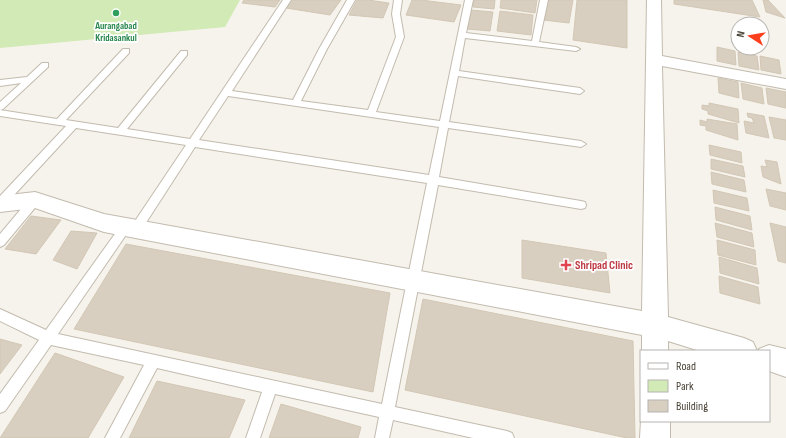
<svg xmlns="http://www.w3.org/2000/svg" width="786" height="438" font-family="'Sofia Sans Condensed',sans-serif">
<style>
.green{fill:#d2eab5}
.building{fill:#d8cfc1;stroke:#d3c7b4}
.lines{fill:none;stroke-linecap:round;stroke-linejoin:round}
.service-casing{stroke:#c2bbae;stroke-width:2}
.minor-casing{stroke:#c2bbae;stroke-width:2}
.service{fill:#fff;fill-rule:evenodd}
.minor{fill:#fff;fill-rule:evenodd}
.leisure-dot{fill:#2e9e5b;stroke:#fff;stroke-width:1.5}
.health-dot{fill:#e0444e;stroke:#fff;stroke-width:1.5}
.labels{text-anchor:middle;stroke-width:3.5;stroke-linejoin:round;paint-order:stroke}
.far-leisure-label{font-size:10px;font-weight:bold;fill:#27864d;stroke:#fff}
.health-label{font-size:12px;font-weight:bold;fill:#be3a42;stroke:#fff;text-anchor:start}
</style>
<rect width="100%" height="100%" fill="#f6f3ec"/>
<path class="green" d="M0 0H240L225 27 0 48Z"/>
<path class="building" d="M244 0H280L275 7 242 3Z
M291 0H341L330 15 286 8Z
M357 0H368L389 3 383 18 349 15Z
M412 0H421L461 5 454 22 406 15Z
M474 0H495L494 9 473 7Z
M501 0H537L535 13 500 8Z
M548 0H573L569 23 543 20Z
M577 0H627V48L573 40Z
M674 0H752L760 17 674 4Z
M763 0H768L785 18 766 12Z
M471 10 493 12 490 31 467 29Z
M500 11 533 15 531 35 497 31Z
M717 47 735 51 736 65 717 61Z
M738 52 757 56 759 70 739 66Z
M760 56 779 60 781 74 761 70Z
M718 78 738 82 739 98 719 93Z
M741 83 762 88 764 104 743 99Z
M766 88 786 92V108L768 104Z
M709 103 738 109 739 123 708 114V111L702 109V105L709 106Z
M747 113 764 116 769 138 746 133 744 121 754 123 752 118 748 117Z
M769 117 786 120V140L774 138Z
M707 119 737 124 738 140 706 130V126L700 125V120L707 122Z
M709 145 741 152 742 163 710 155Z
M711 159 743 166 745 177 711 169Z
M765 160 777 162 781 184 763 177 761 166 767 167Z
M711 172 744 180 746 192 712 184Z
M766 189 786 193V210L770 206Z
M713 190 747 198 749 211 714 203Z
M715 207 750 216 752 230 716 220Z
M31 216 61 220 36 254 5 249Z
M715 223 752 233 754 247 717 237Z
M770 223 786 227V263L778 261Z
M71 231 97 233 77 269 53 260Z
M522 240 606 253 610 293 522 278Z
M717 240 755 250 756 265 718 255Z
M126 244 390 293 373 392 74 329Z
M719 257 757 268 759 284 720 273Z
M719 276 758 287 760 304 720 293Z
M423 299 633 341 635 438H627L405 390Z
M0 339 22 345 0 374Z
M55 353 124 377 88 438H0Z
M157 381 245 400 229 438H129Z
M281 404 361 427 358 438H269Z"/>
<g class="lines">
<g class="service-casing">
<path id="service" d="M283 0H291L232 91 293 100 319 49 347 0H355L327 49 301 101 368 110 396 37 392 14 394 0H402L400 14 404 37 376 112 440 121 465 0H473L466 33 532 41 540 0H548L539 42 576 47 580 49 576 51 465 38 459 71 580 88 584 91 580 94 458 76 449 122 581 141 586 144 581 147 448 128 439 177 581 201 585 202 586 205 585 208 581 209 438 185 395 407 507 431 512 433 514 438H473L393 420 389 438H375L379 417 275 394 260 438H246L262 392 157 368 120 438H105L144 365 51 345 5 411 0 413V394L39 340 0 321V309L46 330 122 224H130L131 227 186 145 76 128 4 206 0 207V196L66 126 0 116V102L21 83 0 86V80L27 77 42 63H48V67L3 109 0 110 57 119 123 49H129V53L66 120 118 128 181 51H187V55L127 129 190 139ZM228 96 439 127 429 175 199 140ZM195 147 427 183 382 404 58 334 130 229 132 232H140Z
M35 196 39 197 40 200 39 203 4 245 0 247V234L31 197Z"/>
</g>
<g class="minor-casing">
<path id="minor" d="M647 0H661L662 56 786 79V89L662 66 668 317 744 338 753 342 757 351H700L668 341V351H642V335L104 232 35 208 0 212V196L35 192 104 214 642 311Z
M769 345 786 349V377L769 371V351H758L759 349Z
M641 420V421H670V438H640Z"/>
</g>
<use href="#service" class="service"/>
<use href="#minor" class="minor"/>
</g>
<circle class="leisure-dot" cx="116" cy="13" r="4"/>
<path class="health-dot" d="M564 259h4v4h4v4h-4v4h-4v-4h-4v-4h4z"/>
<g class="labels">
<g class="far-leisure-label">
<text x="116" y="29">Aurangabad<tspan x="116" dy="12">Kridasankul</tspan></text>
</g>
<g class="health-label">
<text x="575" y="269">Shripad Clinic</text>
</g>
</g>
<rect x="640" y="350" width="130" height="72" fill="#ffffff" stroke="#b7b4b0"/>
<rect x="648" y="363" width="20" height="6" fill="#ffffff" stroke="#b7b4b0"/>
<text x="676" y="370" font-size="12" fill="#4b4439">Road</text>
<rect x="648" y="380" width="20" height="12" fill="#d2eab5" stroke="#b7b4b0"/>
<text x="676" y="390" font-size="12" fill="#4b4439">Park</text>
<rect x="648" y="400" width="20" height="12" fill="#d8cfc1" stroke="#b7b4b0"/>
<text x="676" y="410" font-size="12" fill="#4b4439">Building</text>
<g transform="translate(750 36) rotate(282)"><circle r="19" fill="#ffffff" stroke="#b7b4b0"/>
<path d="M0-3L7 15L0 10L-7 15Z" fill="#fc3f1d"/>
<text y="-6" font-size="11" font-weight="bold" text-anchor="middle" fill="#4b4439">N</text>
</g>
</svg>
